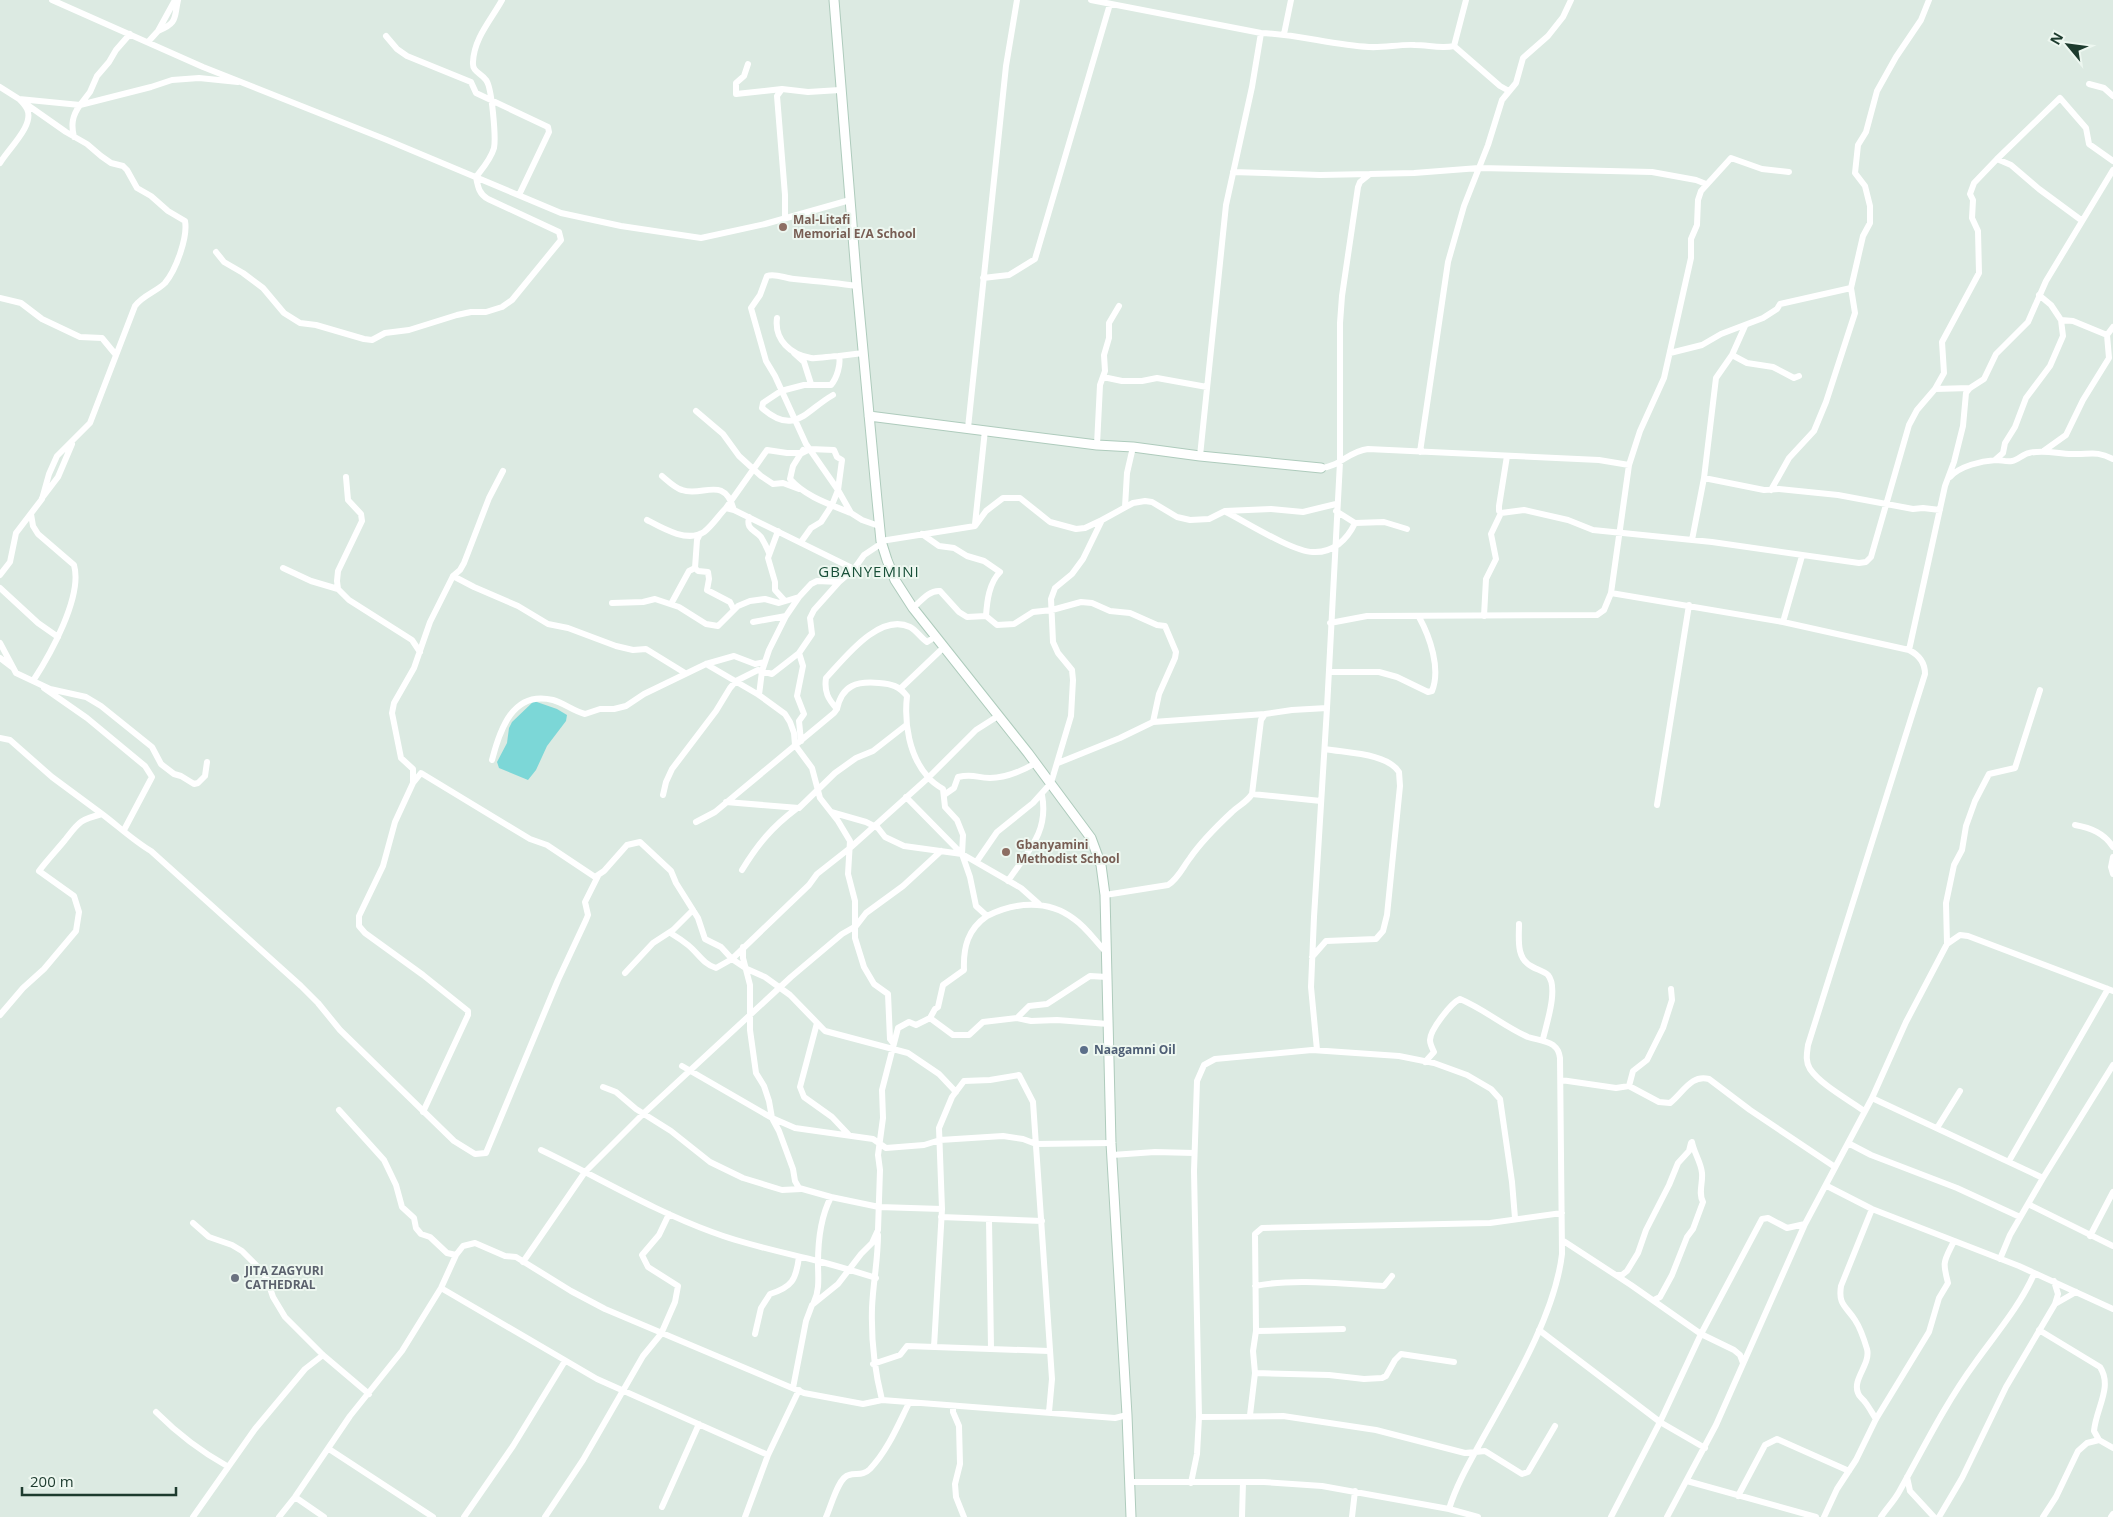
<svg xmlns="http://www.w3.org/2000/svg" width="2113" height="1517" font-family="'Open Sans',sans-serif">
<style>
.water{fill:#7cd7d7}
.lines{fill:none;stroke-linecap:round;stroke-linejoin:round}
.secondary-casing{stroke:#aecbbc;stroke-width:11}
.street{stroke:#fff;stroke-width:6}
.secondary{stroke:#fff;stroke-width:9}
.education-dot{fill:#8d6e63;stroke:#edf7f0;stroke-width:2}
.service-dot{fill:#5c6f8a;stroke:#edf7f0;stroke-width:2}
.worship-dot{fill:#6b7280;stroke:#edf7f0;stroke-width:2}
.labels{text-anchor:middle;stroke-width:4;stroke-linejoin:round;paint-order:stroke}
.education-label{font-size:12px;font-weight:bold;fill:#785e54;stroke:#edf7f0;text-anchor:start}
.service-label{font-size:12px;font-weight:bold;fill:#4e5e75;stroke:#edf7f0;text-anchor:start}
.worship-label{font-size:12px;font-weight:bold;fill:#5b616d;stroke:#edf7f0;text-anchor:start}
.quarter-label{font-size:15px;letter-spacing:1px;fill:#174f38;stroke:#edf7f0}
</style>
<rect width="100%" height="100%" fill="#dceae2"/>
<path class="water" d="M534 701 557 709 567 715 566 721 547 746 536 770 528 780 499 768 497 762 507 743 509 728 512 722Z"/>
<g class="lines">
<g class="secondary-casing">
<path id="secondary" d="M834 0 857 286 877 500 881 541 887 560 895 580 913 608 1028 753 1091 838 1101 865 1105 895 1111 1143 1127 1415 1131 1517
M869 416 1097 445 1133 447 1200 456 1321 468"/>
</g>
<path class="street" d="M52 0 203 67 387 140 561 213 621 226 701 238 765 224 850 200
M1091 0 1261 33C1297 34 1332 45 1369 47 1384 48 1400 44 1415 45 1428 45 1441 49 1454 46L1466 0
M158 31C178 23 174 18 178 0
M1284 34 1291 0
M386 36 397 49 407 56 471 82 476 93 548 127 549 132 519 195
M148 42 158 31 175 0
M1454 46 1500 86 1509 91
M748 64 744 76 736 83V94L782 89
M2089 84 2104 88 2113 96
M0 87 19 99 80 105 90 92 97 76 109 62 116 50 130 34
M74 137C71 125 72 116 80 105L151 87 172 80 199 78 238 82
M1997 159 2060 98 2086 128 2089 144 2113 161
M0 163C8 149 35 125 27 109 25 105 22 102 19 99L66 132 87 144 101 156 111 163 123 166 127 170 137 188 151 196 168 211 185 221C188 237 176 270 165 283 156 292 143 295 135 306L90 423 57 456 49 474 42 499 16 533 10 562 0 575
M1233 172 1320 175 1370 174
M785 218V195L777 96 782 89 808 92 840 90
M216 252 224 262 243 273 263 288 284 313 300 323 316 325 364 339 372 340 385 333 409 330 457 315 471 312H486L502 307 512 300 561 240 559 232 488 199C479 194 478 187 476 177 483 168 491 159 494 148 496 138 492 87 486 80 481 73 472 72 473 62 474 38 491 20 502 0
M983 278 1009 275 1035 259 1110 4
M857 286C836 283 815 281 794 279 784 278 775 273 767 276L760 295 751 308 766 361 775 376 806 444 838 490 851 513 862 520 879 526
M0 298 21 303 42 319 80 337 102 338 116 355
M777 318C774 340 791 355 811 358 817 359 831 356 839 356
M2061 320 2073 321 2107 335
M794 353 804 362 811 384
M1670 353 1702 345 1721 334 1763 318 1777 309 1780 304 1851 288
M1732 355 1747 363 1773 367 1794 378 1799 376
M1103 377 1122 381H1142L1157 378 1207 387
M1935 389 1944 373 1942 342 1979 273 1978 231 1972 218 1973 200 1970 194 1974 183 1997 159 2011 165 2039 189 2081 220
M833 395C806 410 795 437 762 408L763 403 781 391 804 385H831C837 378 841 364 839 356L863 353
M696 411 723 434 739 456 761 476 773 484 783 483 799 489
M968 428 1006 66 1017 0
M1097 445 1100 385 1105 371 1104 355 1109 338V323L1119 306
M803 450 793 466 790 479C806 497 829 504 851 513
M2045 450 2066 435 2083 400 2109 358 2107 335 2113 327
M1420 452 1448 262 1464 206 1488 145 1502 100 1516 83 1523 58 1548 36 1563 17 1571 0
M1200 456 1226 205 1252 87 1261 33
M1507 456 1499 506V511L1501 513 1524 510 1568 520 1593 530 1712 542 1859 563 1866 562 1871 557 1909 425 1917 410 1935 389 1970 388
M1995 460 2003 453 2005 443 2015 427 2026 398 2050 366 2063 336 2061 320 2051 305 2039 295
M1321 468C1339 467 1349 451 1368 449L1599 460 1629 465
M503 471 489 498 464 563 460 570 453 576 474 587 518 606 548 624 568 628 616 646 633 650 646 649 685 673
M662 476C668 481 675 488 682 490 702 498 724 474 734 510
M346 477 348 500 361 514 362 521 338 571 337 581 338 589 349 600 412 640 420 652
M1950 477C1960 466 1981 461 1996 460 2001 460 2007 462 2012 461 2018 460 2023 454 2029 453 2045 449 2057 454 2072 454 2089 455 2096 450 2113 459
M1704 478 1764 490 1779 489 1838 495 1913 509 1923 508 1940 510
M1771 490 1789 458 1814 431 1826 402 1855 313 1851 288 1863 236 1870 223V206L1865 186 1855 173 1858 145 1866 132 1877 91 1896 57 1921 20 1929 0
M42 498 58 477 72 444
M1125 507 1127 473 1133 447
M726 508 767 450 787 453H802L810 449 834 450 837 457 842 460 838 490 832 505 821 522 811 528 801 542
M1336 511 1355 523
M1226 512C1246 522 1293 552 1313 552 1333 553 1347 540 1355 523L1384 522 1407 529
M31 514 33 526 38 534 74 565C83 596 50 655 33 681
M749 517C746 530 754 529 761 537 764 542 767 548 769 553
M647 520C662 528 687 543 704 532 712 526 719 515 726 508L734 510 854 569
M975 524 985 430
M778 531 768 558 775 582V590L785 601
M700 534 697 540 695 568 698 571 708 572 709 579 707 590 730 602 734 610
M922 534 939 546 954 548 967 556 984 561 1000 572C989 583 987 601 986 616
M1692 540 1704 478 1716 378 1732 355 1745 326
M881 541 975 526 986 511 1003 498H1020L1050 522 1076 529 1085 528 1102 520
M283 568 311 581 338 589
M0 588 38 623 58 637
M1611 593 1783 622 1909 650
M612 603 643 602 655 599 679 607 706 624 718 626 738 606 750 601 765 599 779 603 799 597
M671 604 689 571 695 568
M913 608C921 601 929 590 940 591L959 612 967 617 986 616 997 625 1014 624 1033 612 1052 610 1081 602 1092 603 1110 611 1130 613 1157 625 1165 626 1176 652 1175 658 1159 694 1153 722
M1484 616 1486 579 1496 559 1491 534 1501 513
M753 622 786 616
M1783 622 1802 556
M1330 623 1367 616 1597 615 1604 610 1611 593 1629 465 1640 431 1664 378 1691 258V239L1697 225 1698 200 1701 191 1731 158 1762 169 1789 172
M0 643 16 673 50 689 86 697 101 706 152 747 161 764 174 774 181 776 194 784 198 783 205 776 207 762
M0 658 12 667
M706 664 759 695 785 714 790 722 794 733 795 745 812 768 820 798 838 821 850 841 848 874 855 901V938L864 967 874 984 888 994 890 1039 893 1043
M1329 672H1379L1397 677 1428 692 1432 691C1441 669 1430 637 1419 617
M44 688 87 718 145 766 152 777 124 830
M901 688 943 648
M759 695 762 671 769 650 786 616 799 597 811 584 817 581 839 582 854 569 864 555 882 543
M837 709C842 685 857 681 879 683 892 684 899 686 907 696 904 723 909 756 928 777 932 782 938 786 943 789L945 807 957 820 963 835 962 854 970 877 976 906 987 916C1015 902 1048 899 1074 919 1087 928 1095 941 1106 952
M0 738 10 740 52 777 102 814
M801 741 799 721 804 714 797 696 803 666 799 653 812 634 810 618 814 610 839 582
M492 760C500 729 513 690 553 700 564 703 573 711 585 714L600 709H614L626 706 644 694 706 664 734 656 755 664 765 662
M1058 763 1120 738 1153 722 1265 714
M413 783 421 773 530 839 547 845 595 877 604 871 627 845 640 842 671 871 676 883 698 918 705 939 721 947 732 959 747 969 765 977 790 995 825 1031 908 1053 939 1074 956 1092
M1252 794 1321 801
M663 795 666 782 672 769 716 711 730 688 736 681 758 670 772 674 799 653
M944 795 954 788 958 777C974 773 976 778 990 778 1006 778 1022 771 1036 763
M906 797 962 854
M726 802 799 808 835 773 856 758 873 751 905 726
M1657 805 1689 605
M831 812 866 822 878 828 885 837 904 846 962 854 1021 888 1039 904
M696 822 715 812 834 713 837 709C828 699 824 692 826 678 844 659 879 612 910 627 916 630 921 638 927 642L935 637
M2075 825C2091 828 2104 833 2113 847
M2113 857 2111 867 2113 874
M977 861 997 832 1033 803 1051 783 1071 716 1073 680 1072 670 1058 653 1053 642 1051 599 1055 588 1072 574 1083 559 1102 520 1133 503 1145 501 1152 502 1177 517 1190 520 1209 519 1225 511 1271 509 1303 512 1336 504
M742 870C758 844 772 827 796 809
M1008 881C1028 851 1049 832 1042 795
M1105 895 1168 885C1178 879 1183 867 1190 858 1201 842 1217 826 1232 812 1239 805 1246 803 1252 794L1261 720 1265 714 1292 710 1327 708 1340 462V323L1342 296 1358 187 1360 182 1370 174 1414 173 1479 168 1652 172 1696 180 1706 184
M1519 924C1519 939 1516 958 1531 966 1535 969 1544 971 1548 975 1559 988 1546 1025 1543 1039
M672 934C677 937 683 941 688 945 698 953 703 964 716 968L732 959 809 885 817 874 850 848 928 778 976 730 998 716
M1947 944 1946 903 1954 865 1962 850 1966 826 1975 801 1989 774 2015 768 2040 690
M743 947V958L750 985V1030L756 1073 764 1086 769 1101 772 1118 779 1131 793 1169 795 1181 799 1188 831 1197C821 1216 818 1241 818 1263 818 1277 820 1289 814 1302
M1312 957 1326 941 1376 939 1383 931 1387 915 1400 786 1399 772C1387 753 1346 753 1325 749
M625 973 653 943 673 930 693 910
M0 1015 23 988 44 969 76 931 79 912 74 896 39 871C47 860 56 851 65 840 79 822 79 820 102 814 118 826 134 841 151 851L301 986 318 1003 340 1030 454 1141 475 1154 486 1153 558 980 586 920 588 915 585 902 598 876
M930 1018 953 1035H969L983 1022 1017 1018 1031 1021 1057 1020 1108 1024
M1017 1018 1029 1006 1047 1004 1090 976 1107 977
M817 1023 800 1087 804 1097 832 1117 849 1135
M1317 1050 1311 987 1314 917 1327 708
M682 1066 772 1118 795 1128 873 1139 886 1148 924 1145 940 1140 1003 1136 1023 1139 1036 1144 1111 1143
M1561 1080 1616 1088 1629 1086 1659 1102 1670 1103C1683 1093 1691 1074 1709 1079L1750 1110 1835 1167
M1629 1086 1633 1071 1647 1060 1663 1028 1672 1000 1671 989
M603 1087 616 1092 636 1109 671 1131 710 1162 743 1178 782 1190 801 1189
M1872 1098 2043 1178
M339 1110 384 1160 396 1185 402 1207 414 1218 416 1228 421 1234 430 1237 447 1253 456 1255
M1864 1111C1849 1100 1821 1085 1810 1069 1805 1061 1807 1053 1808 1045L1925 674C1925 662 1919 655 1909 650L1945 486 1954 462 1963 426 1966 393 1970 388 1984 379 1996 354 2028 322 2046 281 2113 170
M423 1112 468 1015V1011L423 975 365 933 359 926V916L383 866 395 822 413 783V769L401 758 392 713 394 703 414 668 430 622 453 576
M1937 1128 1960 1091
M1848 1143 1871 1155 1957 1188 2020 1217
M541 1150C598 1177 652 1210 712 1232 746 1245 782 1252 818 1261 837 1266 857 1272 876 1278
M1112 1155 1155 1152 1194 1153
M2009 1161 2108 989
M1827 1186 1872 1209 2019 1266 2113 1309
M831 1197 879 1207 942 1209
M2028 1204 2113 1246
M1872 1209 1841 1286C1838 1305 1846 1306 1855 1320 1861 1329 1864 1339 1867 1349 1871 1364 1852 1379 1858 1393 1859 1397 1863 1399 1865 1402 1869 1407 1872 1413 1876 1419
M941 1217 1042 1221
M989 1220 991 1348
M193 1223 209 1237 232 1245 242 1251 257 1266 267 1279 273 1297 285 1317 323 1355 369 1394
M878 1235C878 1260 873 1283 872 1308 871 1341 874 1368 882 1400
M2090 1236 2113 1192
M1562 1240 1631 1285 1701 1334 1734 1350 1740 1355 1743 1363
M2000 1259 2010 1235 2043 1178 2113 1065
M523 1262 585 1172 643 1114 791 977 842 934 856 926 866 913 903 886 941 851
M1616 1275H1622L1627 1271 1638 1253 1646 1230 1669 1185 1678 1163 1689 1151 1691 1143
M1255 1286C1293 1278 1344 1284 1384 1286L1392 1276
M441 1288 597 1379 768 1455
M1654 1300 1660 1297 1672 1275 1687 1237 1693 1229 1703 1202C1698 1193 1703 1183 1702 1173 1701 1162 1694 1153 1692 1142
M2055 1304 2076 1292
M1539 1330 1660 1422 1705 1448
M2039 1330 2100 1367C2113 1387 2096 1408 2094 1431L2099 1440 2113 1448
M1256 1331 1343 1329
M755 1334 761 1308 770 1294C792 1287 796 1280 799 1257
M934 1347 942 1209 939 1128 952 1097 964 1081 990 1080 1019 1075 1033 1102 1052 1379 1049 1412
M873 1364 900 1355 907 1346 1049 1351
M1255 1373 1329 1375 1364 1379 1382 1378 1386 1376 1395 1360 1401 1354 1454 1362
M793 1388 806 1321 812 1305 838 1284 861 1254 872 1243 878 1230 880 1170 878 1155 883 1118 882 1090 898 1028 909 1022 916 1025 930 1018 935 1009 938 1007 943 985 964 970C963 947 968 929 987 916
M953 1406V1412L959 1426 960 1464 955 1484 956 1497 964 1517
M156 1412C178 1434 200 1451 227 1466
M1250 1415 1255 1373 1253 1351 1256 1331 1255 1234 1262 1228 1490 1223 1562 1213
M1199 1417 1283 1416 1376 1430 1465 1453 1485 1451 1522 1474 1528 1472 1555 1426
M329 1449 433 1517
M1907 1477 1910 1491 1934 1517
M1687 1481 1816 1517
M1129 1482H1264L1322 1486 1449 1509C1457 1483 1471 1460 1484 1436 1513 1384 1555 1314 1562 1254L1560 1058C1559 1052 1558 1049 1553 1045 1545 1040 1537 1040 1528 1037 1505 1027 1484 1009 1460 999 1451 1003 1430 1030 1430 1040 1430 1044 1432 1048 1434 1052L1425 1062
M1191 1483 1197 1454 1199 1417 1194 1171 1197 1081 1204 1065 1215 1059 1312 1050 1399 1056 1434 1063 1467 1075 1491 1089 1500 1099 1512 1182 1515 1218
M1738 1496 1765 1445 1777 1439 1849 1471
M295 1497 324 1517
M662 1507 699 1424
M1449 1509 1478 1517
M193 1517 255 1429 305 1369 323 1355
M279 1517 295 1497 350 1416 402 1351 441 1288 456 1255 463 1246 475 1243 505 1256 516 1257 571 1291 605 1309 804 1393 863 1404 882 1400 1115 1418 1127 1415
M464 1517 513 1446 565 1361
M545 1517 583 1460 643 1356 661 1334 675 1302 678 1286 648 1267 642 1255 659 1235 669 1214
M745 1517 768 1455 799 1390
M826 1517C831 1507 838 1477 849 1475 857 1473 863 1476 870 1469 888 1450 898 1425 909 1403
M1242 1517 1243 1482
M1352 1517 1355 1491
M1611 1517 1660 1422 1701 1334 1762 1219 1768 1218 1787 1228 1805 1224
M1667 1517 1716 1425 1805 1224 1872 1098 1906 1022 1947 944 1960 935 1968 936 2113 991
M1824 1517 1837 1489 1856 1460 1876 1419 1929 1332 1939 1298 1948 1283C1942 1260 1944 1262 1954 1241
M1881 1517C1887 1508 1894 1501 1899 1492 1923 1449 1945 1404 1975 1363 1995 1335 2020 1306 2034 1274
M1939 1517 1962 1478 2006 1387 2055 1304 2058 1294 2054 1281
M2043 1517 2056 1497 2078 1451 2087 1443 2099 1440
M2111 1517 2113 1514"/>
<use href="#secondary" class="secondary"/>
</g>
<g class="education-dot">
<circle cx="783" cy="227" r="5"/>
<circle cx="1006" cy="852" r="5"/>
</g>
<circle class="service-dot" cx="1084" cy="1050" r="5"/>
<circle class="worship-dot" cx="235" cy="1278" r="5"/>
<g class="labels">
<g class="education-label">
<text x="793" y="224">Mal-Litafi<tspan x="793" dy="14">Memorial E/A School</tspan></text>
<text x="1016" y="849">Gbanyamini<tspan x="1016" dy="14">Methodist School</tspan></text>
</g>
<g class="service-label">
<text x="1094" y="1054">Naagamni Oil</text>
</g>
<g class="worship-label">
<text x="245" y="1275">JITA ZAGYURI<tspan x="245" dy="14">CATHEDRAL</tspan></text>
</g>
<g class="quarter-label">
<text x="869" y="577">GBANYEMINI</text>
</g>
</g>
<g transform="translate(2068 45) rotate(299)" stroke="#edf7f0" stroke-width="4" paint-order="stroke">
<path d="M0-4L9 19L0 12L-9 19Z" fill="#1d3b2e"/>
<text y="-8" font-size="14" font-weight="bold" text-anchor="middle" fill="#1d3b2e">N</text>
</g>
<path d="M22 1487v8h154v-8" fill="none" stroke="#1d3b2e" stroke-width="2.5"/>
<text x="30" y="1487" font-size="15" fill="#1d3b2e" stroke="#edf7f0" stroke-width="4" paint-order="stroke">200 m</text>
</svg>
